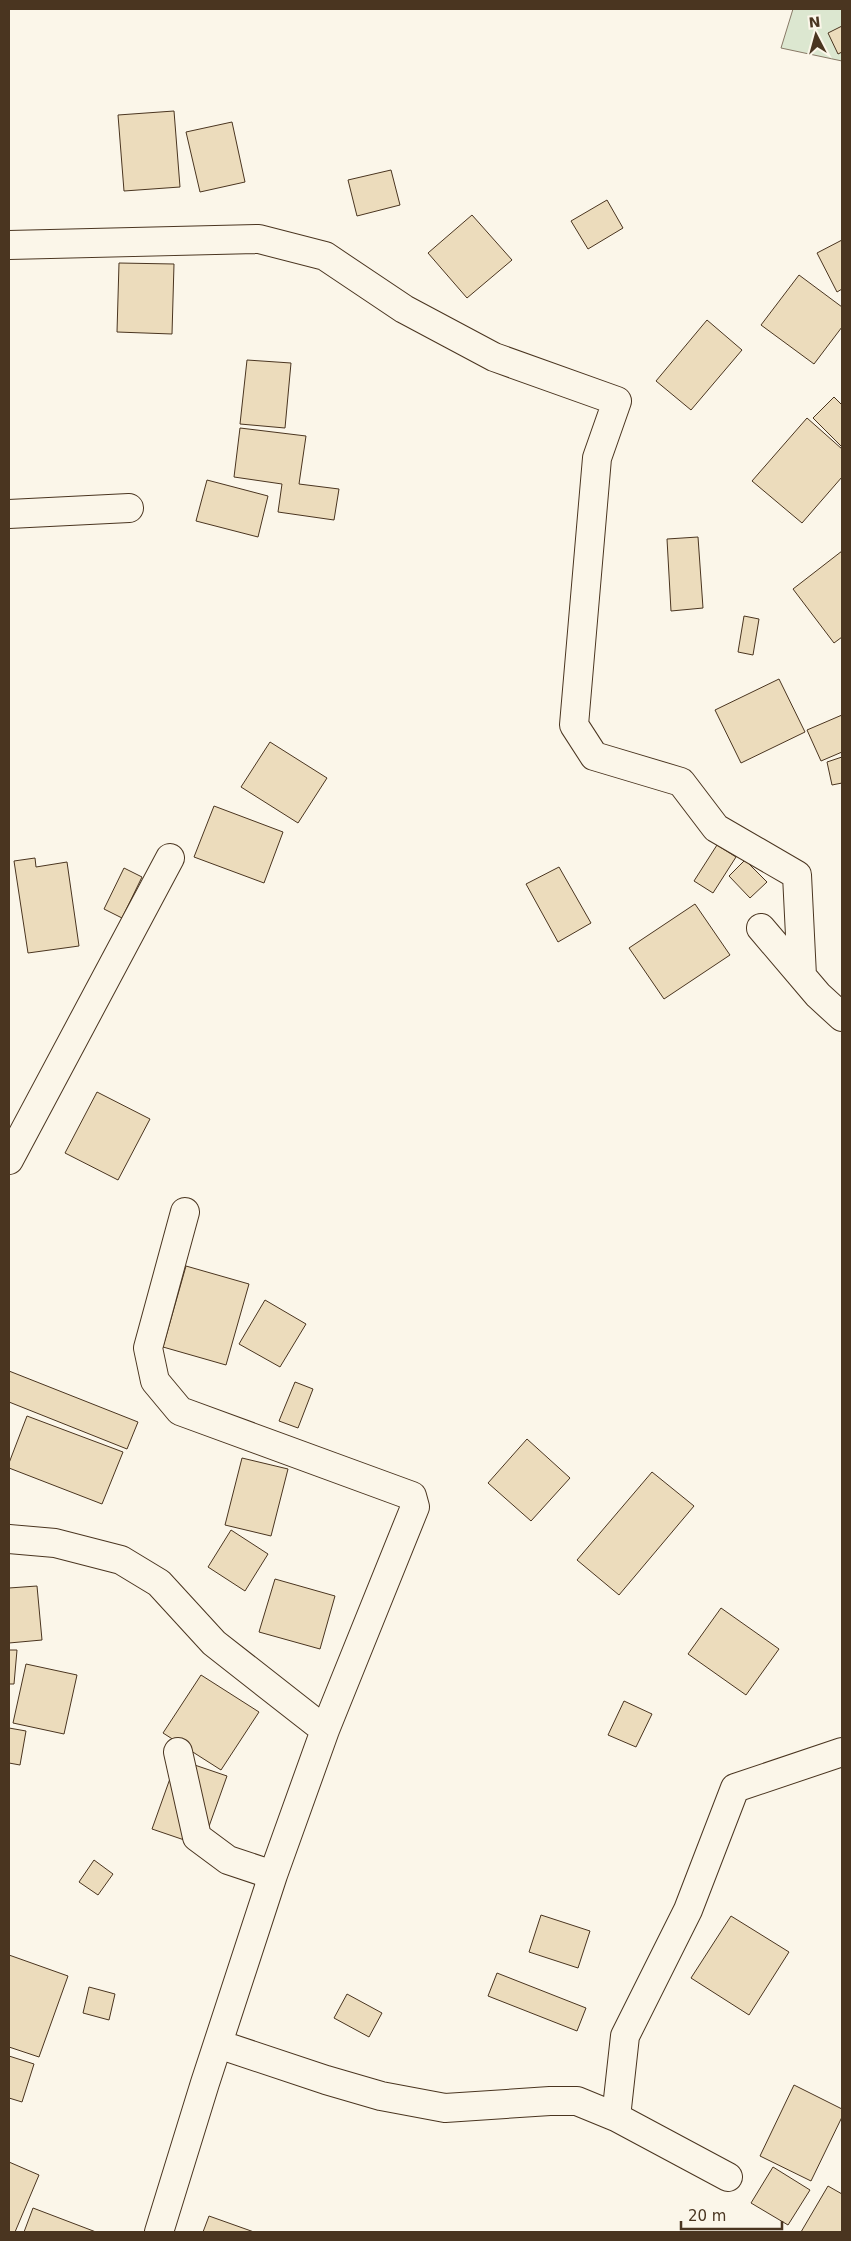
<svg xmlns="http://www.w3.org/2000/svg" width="851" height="2241" font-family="'DejaVu Sans',sans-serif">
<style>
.green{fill:#dce7d0;stroke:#887966}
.building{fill:#ecdcbc;stroke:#4a3520}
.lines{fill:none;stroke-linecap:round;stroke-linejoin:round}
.street-casing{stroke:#4a3520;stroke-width:30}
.street{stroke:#fbf6e9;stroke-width:28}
</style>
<rect width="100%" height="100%" fill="#fbf6e9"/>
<path class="green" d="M793 9H842V61L781 48Z"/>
<path class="building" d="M842 26V52L838 54 828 33Z
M174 111 180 187 124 191 118 115Z
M232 122 245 182 200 192 186 132Z
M391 170 400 205 357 216 348 180Z
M607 200 623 228 588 249 571 221Z
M472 215 512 260 467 298 428 253Z
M842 240V289L837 292 817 253Z
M119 263 174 264 172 334 117 332Z
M799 275 842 307V327L814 364 761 325Z
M707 320 742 350 691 410 656 381Z
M247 360 291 363 285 428 240 424Z
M834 397 842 405V447L813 418Z
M807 418 842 449V477L802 523 752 481Z
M240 428 306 436 299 484 339 489 334 520 278 512 282 484 234 477Z
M207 480 268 496 258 537 196 521Z
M698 537 703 608 671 611 667 539Z
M842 551V637L834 643 793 589Z
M744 616 759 619 753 655 738 652Z
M779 679 805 732 741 763 715 710Z
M842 715V752L821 761 807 730Z
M270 742 327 778 298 823 241 787Z
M842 757V783L832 785 827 762Z
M214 806 283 832 264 883 194 857Z
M717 845 736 857 713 893 694 881Z
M35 858 36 867 67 862 79 946 28 953 14 861Z
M745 860 767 882 750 898 729 876Z
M559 867 591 923 558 942 526 884Z
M124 868 142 877 122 918 104 909Z
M695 904 730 955 664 999 629 948Z
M97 1092 150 1119 118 1180 65 1153Z
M186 1266 249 1284 226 1365 163 1347Z
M265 1300 306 1324 280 1367 239 1344Z
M9 1371 138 1422 127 1449 9 1402Z
M295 1382 313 1389 298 1428 279 1421Z
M27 1416 123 1452 102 1504 9 1468V1463Z
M527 1439 570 1478 531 1521 488 1483Z
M242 1458 288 1469 271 1536 225 1525Z
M652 1472 694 1506 619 1595 577 1560Z
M231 1530 268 1554 245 1591 208 1567Z
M275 1579 335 1596 320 1649 259 1632Z
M37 1586 42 1640 9 1643V1588Z
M721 1608 779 1649 746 1695 688 1654Z
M9 1650H17L14 1684H9Z
M26 1664 77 1675 64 1734 13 1723Z
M201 1675 259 1712 221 1770 163 1733Z
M624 1701 652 1714 636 1747 608 1735Z
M9 1728 26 1731 20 1765 9 1763Z
M177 1759 227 1776 202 1846 152 1829Z
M94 1860 113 1874 98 1895 79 1882Z
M541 1915 590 1931 578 1968 529 1952Z
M731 1916 789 1952 749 2015 691 1978Z
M9 1955 68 1976 39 2057 9 2047Z
M497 1973 586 2008 577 2031 488 1996Z
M89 1987 115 1994 109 2020 83 2013Z
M347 1994 382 2013 369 2037 334 2018Z
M9 2056 34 2064 22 2102 9 2098Z
M794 2085 842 2109V2117L811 2181 760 2156Z
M9 2162 39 2175 15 2232H9Z
M773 2167 810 2190 788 2225 751 2203Z
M828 2186 842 2194V2232H801Z
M33 2208 96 2232H24Z
M209 2216 254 2232H203Z"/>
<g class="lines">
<g class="street-casing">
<path id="street" d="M9 245 259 239 325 256 404 309 494 357 617 401 597 458 574 725 594 756 681 782 716 828 797 875 802 976
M9 514 129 508
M761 928 818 995 842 1017
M9 1160 170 858
M9 1539 55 1543 121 1560 159 1583 214 1643 325 1730
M178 1752 197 1837 228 1860 273 1875
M218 2044 326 2080 381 2096 445 2108 550 2101H577L616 2117 728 2177
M616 2117 625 2036 688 1910 735 1788 842 1752
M159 2232 205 2083 273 1875 325 1730 415 1507 412 1496 180 1411 155 1381 148 1348 185 1212"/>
</g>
<use href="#street" class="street"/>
</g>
<rect width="851" height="2241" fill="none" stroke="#4a3520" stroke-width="20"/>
<g transform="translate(816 35) rotate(354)" stroke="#fbf6e9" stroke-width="4" paint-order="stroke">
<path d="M0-4L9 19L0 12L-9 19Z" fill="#4a3520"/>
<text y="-8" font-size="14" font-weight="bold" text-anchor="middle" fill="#4a3520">N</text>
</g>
<path d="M681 2221v8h101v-8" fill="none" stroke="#4a3520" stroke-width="2.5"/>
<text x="688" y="2221" font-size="15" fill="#4a3520" stroke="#fbf6e9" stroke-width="4" paint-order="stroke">20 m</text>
</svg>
